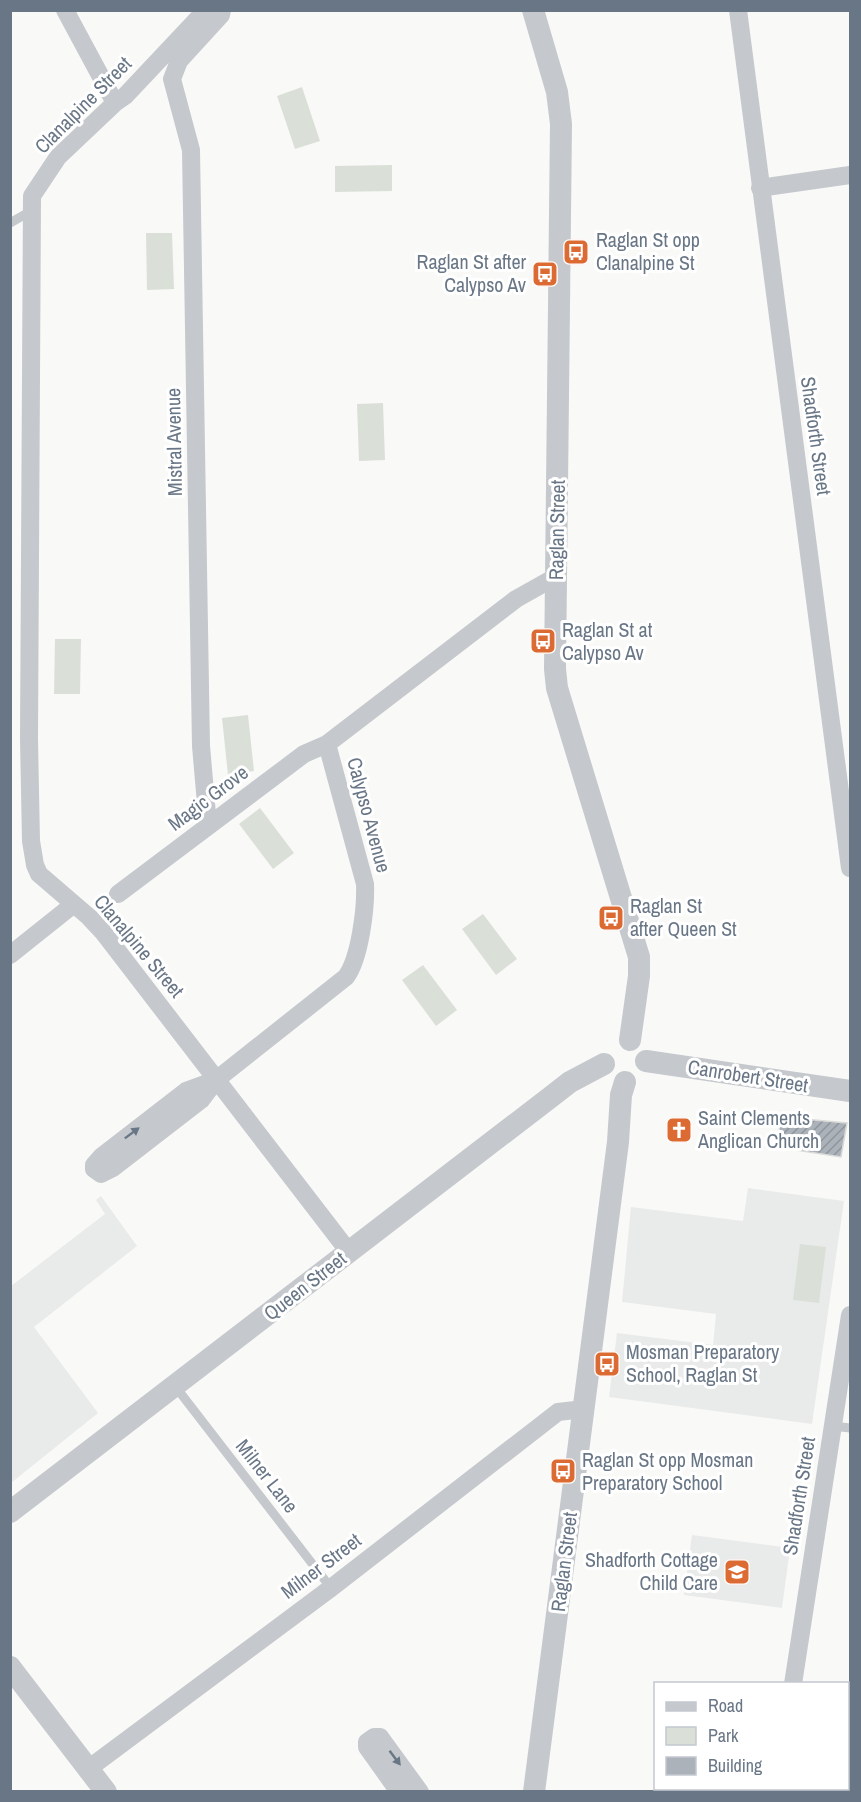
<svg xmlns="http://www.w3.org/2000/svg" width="861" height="1802" font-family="'Archivo Narrow',sans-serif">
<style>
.built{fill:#e9ebea}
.green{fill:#dae0d8}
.building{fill:url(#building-hatch);stroke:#dadbd9;stroke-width:1.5}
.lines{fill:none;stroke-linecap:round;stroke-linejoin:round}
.service{stroke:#c5c8cc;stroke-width:9}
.minor{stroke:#c5c8cc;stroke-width:18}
.tertiary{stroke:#c5c8cc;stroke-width:22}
.oneway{fill:#697686}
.labels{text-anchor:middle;stroke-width:6;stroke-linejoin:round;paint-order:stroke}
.street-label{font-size:20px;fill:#697686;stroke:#fff}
.poi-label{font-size:20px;fill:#697686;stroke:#fff;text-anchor:start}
</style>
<defs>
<pattern id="building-hatch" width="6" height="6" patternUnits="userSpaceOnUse" patternTransform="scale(1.5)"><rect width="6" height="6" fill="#abb2b9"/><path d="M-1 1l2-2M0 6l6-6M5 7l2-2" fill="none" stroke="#8f959c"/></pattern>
</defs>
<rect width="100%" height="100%" fill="#f9f9f7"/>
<path class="built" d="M748 1188 844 1201 812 1424 609 1397 617 1333 713 1345 716 1314 622 1302 631 1207 743 1221Z
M101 1196 137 1246 34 1327 98 1413 11 1483V1286L105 1214 96 1200Z
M692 1535 790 1548 782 1608 684 1595Z"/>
<path class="green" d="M302 87 320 141 295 149 277 96Z
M392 165V191L335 192V166Z
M146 233H172L174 289 147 290Z
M383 403 385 460 359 461 357 404Z
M55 639H81L80 694H54Z
M248 715 254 771 228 775 222 718Z
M260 808 294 853 273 869 239 824Z
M483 914 517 959 496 975 462 929Z
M423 965 457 1010 436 1026 402 980Z
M800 1244 826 1247 819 1303 793 1300Z"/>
<path class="building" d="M781 1117 847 1123 841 1157 777 1147Z"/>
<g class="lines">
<path class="service" d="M10 223 31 211
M175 1386 331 1588
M833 1426 850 1428"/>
<path class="minor" d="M65 10 115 103
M206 10 125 96 115 103 58 157 32 196 29 739 31 841 35 865 39 874 89 917 103 932 349 1252
M738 10 850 868
M760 188 850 175
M208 826 201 746 191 150 172 79 179 61 221 15 222 10
M118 894 304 754 327 744
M10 955 74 904
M216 1080 186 1091 102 1156 94 1165V1169L101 1174 113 1168 201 1100 216 1080 346 977C360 958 366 908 365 884L327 744 516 599 557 576
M793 1684 850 1315
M88 1769 331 1588 558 1412 584 1409
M399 1792 367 1747V1742L374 1737H380L420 1792
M776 1792V1788"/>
<path class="tertiary" d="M533 10 557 92 561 124 555 669 557 688 639 957V976L630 1040
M646 1061 850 1091
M10 1512 552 1096 570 1082 604 1064
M10 1667 106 1792
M534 1792 618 1142 621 1095 625 1082"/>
</g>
<defs><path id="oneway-solid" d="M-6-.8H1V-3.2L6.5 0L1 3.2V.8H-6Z" transform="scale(1.5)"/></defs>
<g class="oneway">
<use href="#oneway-solid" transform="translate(132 1133) rotate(-37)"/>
<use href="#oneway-solid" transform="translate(395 1758) rotate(53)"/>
</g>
<defs>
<g id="bus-square" transform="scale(1.35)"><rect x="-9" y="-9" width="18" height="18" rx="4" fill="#dc6b33" stroke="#fff"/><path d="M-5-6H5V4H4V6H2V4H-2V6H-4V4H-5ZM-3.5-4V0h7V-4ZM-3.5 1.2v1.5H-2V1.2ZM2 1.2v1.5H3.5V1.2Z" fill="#fff"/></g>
<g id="church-square" transform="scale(1.35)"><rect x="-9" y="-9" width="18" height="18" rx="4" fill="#dc6b33" stroke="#fff"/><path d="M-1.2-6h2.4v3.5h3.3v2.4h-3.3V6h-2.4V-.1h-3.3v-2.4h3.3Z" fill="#fff"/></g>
<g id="school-square" transform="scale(1.35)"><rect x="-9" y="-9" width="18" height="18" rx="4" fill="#dc6b33" stroke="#fff"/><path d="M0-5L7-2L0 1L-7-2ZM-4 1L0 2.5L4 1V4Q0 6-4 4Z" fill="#fff"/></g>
</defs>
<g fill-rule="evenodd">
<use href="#bus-square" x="576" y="252"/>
<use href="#bus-square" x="545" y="274"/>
<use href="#bus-square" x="543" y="641"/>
<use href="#bus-square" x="611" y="918"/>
<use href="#church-square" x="679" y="1130"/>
<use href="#bus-square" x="607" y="1364"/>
<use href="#bus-square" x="563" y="1471"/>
<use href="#school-square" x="737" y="1572"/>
</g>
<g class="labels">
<g class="street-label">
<text transform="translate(83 105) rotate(-45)" y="7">Clanalpine Street</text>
<text transform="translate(816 436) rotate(82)" y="7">Shadforth Street</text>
<text transform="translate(174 442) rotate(-91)" y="7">Mistral Avenue</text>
<text transform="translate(557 530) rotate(-89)" y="7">Raglan Street</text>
<text transform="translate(208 798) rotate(-37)" y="7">Magic Grove</text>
<text transform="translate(369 815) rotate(75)" y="7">Calypso Avenue</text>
<text transform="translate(139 946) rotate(50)" y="7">Clanalpine Street</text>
<text transform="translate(748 1076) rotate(9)" y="7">Canrobert Street</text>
<text transform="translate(305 1286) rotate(-38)" y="7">Queen Street</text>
<text transform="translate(267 1476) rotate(52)" y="7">Milner Lane</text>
<text transform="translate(799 1496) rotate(-81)" y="7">Shadforth Street</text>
<text transform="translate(564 1562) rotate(-83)" y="7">Raglan Street</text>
<text transform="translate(321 1566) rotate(-37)" y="7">Milner Street</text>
</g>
<g class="poi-label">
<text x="596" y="247">Raglan St opp<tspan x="596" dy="23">Clanalpine St</tspan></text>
<text x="526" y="269" text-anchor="end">Raglan St after<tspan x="526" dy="23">Calypso Av</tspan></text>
<text x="562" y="637">Raglan St at<tspan x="562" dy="23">Calypso Av</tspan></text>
<text x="630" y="913">Raglan St<tspan x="630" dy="23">after Queen St</tspan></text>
<text x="698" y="1125">Saint Clements<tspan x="698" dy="23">Anglican Church</tspan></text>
<text x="626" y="1359">Mosman Preparatory<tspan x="626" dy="23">School, Raglan St</tspan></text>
<text x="582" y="1467">Raglan St opp Mosman<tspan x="582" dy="23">Preparatory School</tspan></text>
<text x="718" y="1567" text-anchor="end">Shadforth Cottage<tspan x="718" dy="23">Child Care</tspan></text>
</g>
</g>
<rect width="861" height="1802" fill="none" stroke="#697686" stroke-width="24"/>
<rect x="654" y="1682" width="195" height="108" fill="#ffffff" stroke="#c3c8cf" stroke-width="1.5"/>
<rect x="666" y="1702" width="30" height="9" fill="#c5c8cc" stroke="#c3c8cf" stroke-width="1.5"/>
<text x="708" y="1712" font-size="18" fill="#697686">Road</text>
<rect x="666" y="1727" width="30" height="18" fill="#dae0d8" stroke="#c3c8cf" stroke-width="1.5"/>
<text x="708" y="1742" font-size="18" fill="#697686">Park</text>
<rect x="666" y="1757" width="30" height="18" fill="#abb2b9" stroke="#c3c8cf" stroke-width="1.5"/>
<text x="708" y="1772" font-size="18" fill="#697686">Building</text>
</svg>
